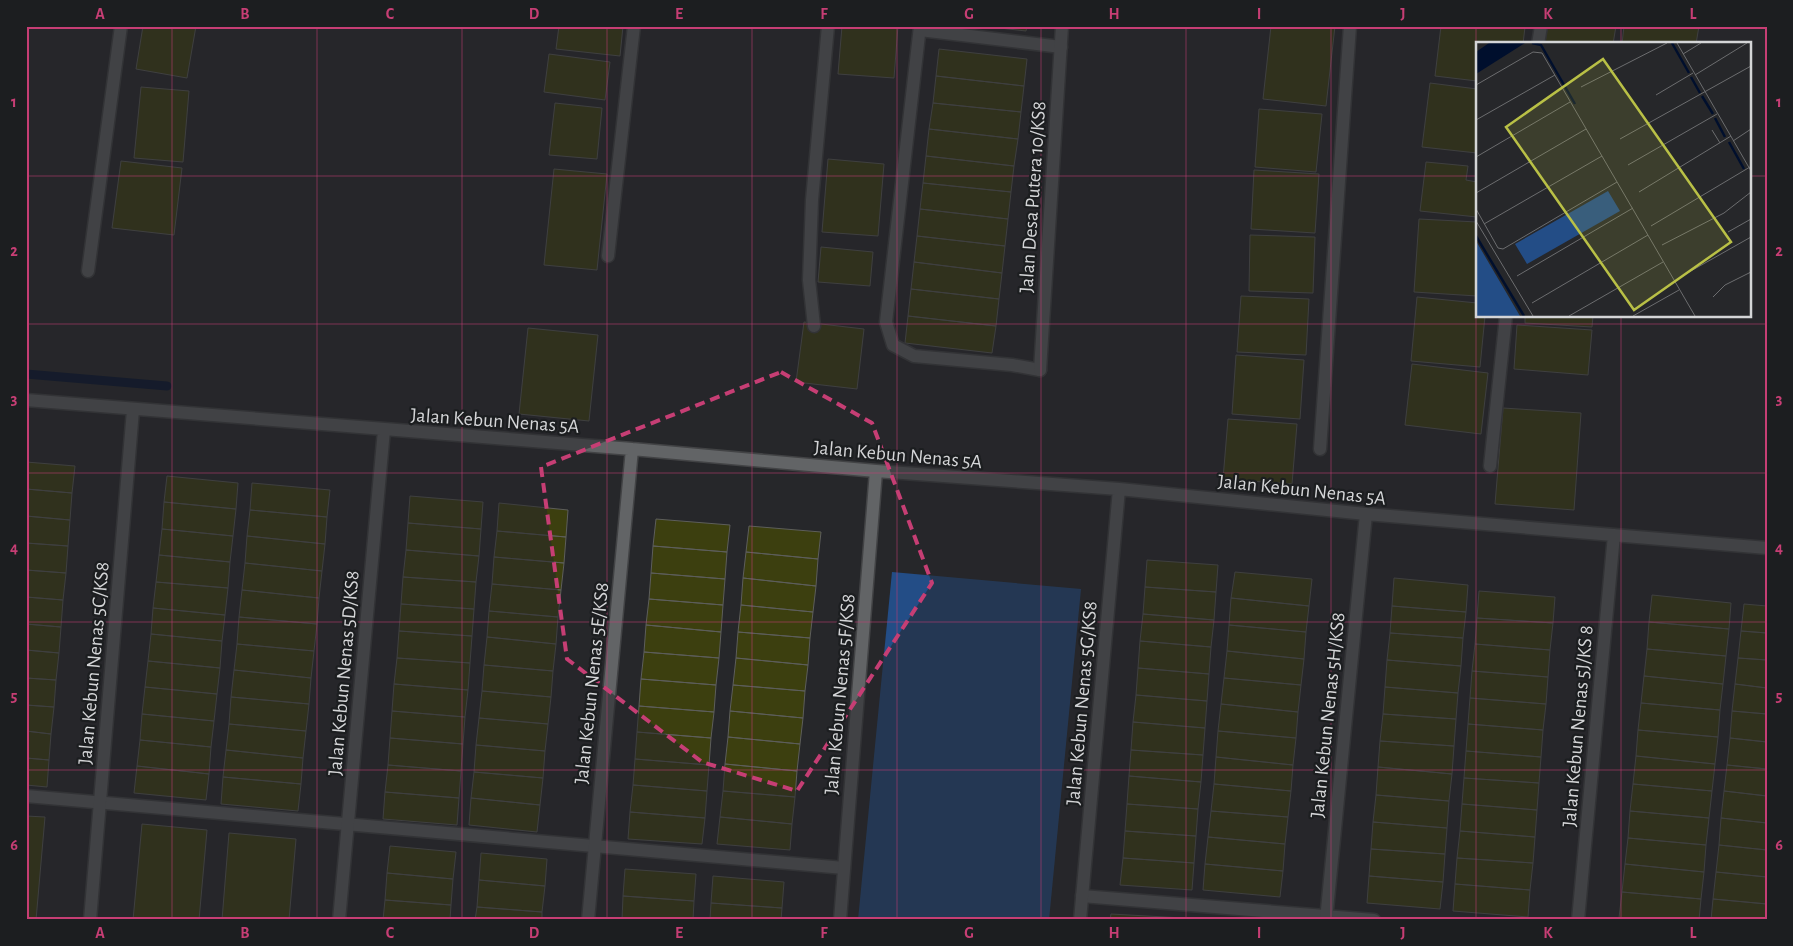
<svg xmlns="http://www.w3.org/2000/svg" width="1793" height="946" font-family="'Alegreya Sans',sans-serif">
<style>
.green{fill:#234d86}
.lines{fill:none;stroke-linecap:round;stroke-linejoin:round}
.stream{stroke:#000f2d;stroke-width:9}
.building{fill:#3c3f0f;stroke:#5d5e5b}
.service-casing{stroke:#424345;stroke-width:15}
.minor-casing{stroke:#424345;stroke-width:15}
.service{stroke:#626466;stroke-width:12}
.minor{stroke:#626466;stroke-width:12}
.marked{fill:none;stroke:#c63e74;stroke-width:4;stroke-dasharray:10 6;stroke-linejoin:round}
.grid{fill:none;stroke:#c63e74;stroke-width:1;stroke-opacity:0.55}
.labels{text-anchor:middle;stroke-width:4.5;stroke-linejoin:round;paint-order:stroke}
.street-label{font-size:20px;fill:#d4d5d7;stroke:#1c1e20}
.inset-river{fill:none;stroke:#000f2d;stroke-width:2.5}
.inset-road{fill:none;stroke:#6c6d6f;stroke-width:1}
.view{fill:#b9c046;fill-opacity:0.15;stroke:#b9c046;stroke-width:2.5}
.inset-edge{fill:none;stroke:#d4d5d7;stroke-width:2.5}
.neatline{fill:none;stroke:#c63e74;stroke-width:2}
.grid-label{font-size:16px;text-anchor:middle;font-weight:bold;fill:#c63e74}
</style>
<rect width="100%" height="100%" fill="#26272a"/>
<path class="green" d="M892 572 1081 589 1049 920H858Z"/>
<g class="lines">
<path class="stream" d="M26 374 167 386"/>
</g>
<path class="building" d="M143 26H196L187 78 136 69Z
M559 26H623L620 56 556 49Z
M842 26H898L894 78 838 74Z
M982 26H1027L1026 31Z
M1271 26H1335L1326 106 1263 99Z
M1441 26H1515L1525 27 1523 44H1477V81L1435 76Z
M1545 26H1616L1613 44H1542Z
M1624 26H1699L1696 44H1622Z
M939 49 1027 59 1024 86 936 76Z
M549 54 610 62 605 100 544 92Z
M936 76 1024 86 1021 112 933 103Z
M1430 83 1477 89V153L1422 147Z
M141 87 189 91 183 162 134 158Z
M555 103 602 108 597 159 549 155Z
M933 103 1021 112 1018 139 929 129Z
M1259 109 1322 114 1316 172 1255 167Z
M929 129 1018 139 1014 166 926 156Z
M926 156 1014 166 1011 192 923 183Z
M828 159 884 164 878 236 822 232Z
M121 161 182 168 174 235 112 228Z
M1426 162 1468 166 1466 180 1477 182V217L1420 211Z
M554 169 607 174 597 270 544 265Z
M1254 170 1319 174 1315 233 1251 229Z
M923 183 1011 192 1008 219 920 209Z
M920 209 1008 219 1005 246 917 236Z
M1419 219 1477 222V296L1414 292Z
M1250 235 1315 237 1313 293 1249 291Z
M917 236 1005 246 1002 273 914 262Z
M821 247 873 252 870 286 818 282Z
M914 262 1002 273 999 299 911 289Z
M911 289 999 299 996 326 908 316Z
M1241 296 1309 299 1306 355 1237 352Z
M1417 297 1477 303V316H1485L1480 367 1411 361Z
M908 316 996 326 992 353 905 343Z
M1525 316H1593L1592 327 1525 323Z
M804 322 864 329 857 389 796 382Z
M1517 325 1592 330 1588 375 1514 369Z
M528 328 598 335 589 421 519 414Z
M1236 355 1304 360 1300 419 1232 414Z
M1412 364 1488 373 1481 434 1405 425Z
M1503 408 1581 413 1574 510 1495 504Z
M1228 419 1297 424 1292 484 1223 479Z
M26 462 75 466 72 493 26 489Z
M167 476 238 483 236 509 164 502Z
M252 483 330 490 327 517 250 510Z
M26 489 72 493 70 520 26 516Z
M410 496 483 502 481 529 408 523Z
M164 502 236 509 233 536 162 529Z
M499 503 568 510 566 537 497 531Z
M250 510 327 517 325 544 247 536Z
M26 516 70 520 68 546 26 543Z
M656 519 730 525 727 552 653 546Z
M408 523 481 529 479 556 406 550Z
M749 526 821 532 818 559 746 552Z
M162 529 233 536 230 562 159 555Z
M497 531 566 537 564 563 494 557Z
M247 536 325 544 322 571 245 563Z
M26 543 68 546 66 573 26 570Z
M653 546 727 552 725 579 651 573Z
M406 550 479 556 476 582 403 577Z
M746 552 818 559 816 586 743 578Z
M159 555 230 562 228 588 156 582Z
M494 557 564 563 561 590 492 584Z
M1147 560 1218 565 1216 592 1145 587Z
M245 563 322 571 319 598 242 590Z
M26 570 66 573 63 600 26 597Z
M1235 572 1312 579 1309 606 1231 598Z
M651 573 725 579 723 605 649 599Z
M403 577 476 582 474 609 401 604Z
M743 578 816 586 813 612 741 605Z
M1394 578 1468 585 1466 612 1392 606Z
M156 582 228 588 225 615 153 608Z
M492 584 561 590 558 617 489 611Z
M1145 587 1216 592 1214 620 1143 614Z
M242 590 319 598 317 624 239 617Z
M1479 591 1555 597 1553 623 1477 618Z
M1652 595 1731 603 1729 629 1649 622Z
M26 597 63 600 61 627 26 624Z
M1231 598 1309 606 1306 632 1229 625Z
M649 599 723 605 721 632 646 625Z
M401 604 474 609 472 636 399 631Z
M1744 604 1767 606V633L1741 631Z
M741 605 813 612 810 638 738 632Z
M1392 606 1466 612 1463 638 1390 633Z
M153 608 225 615 222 641 151 634Z
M489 611 558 617 556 644 487 637Z
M1143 614 1214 620 1211 647 1140 641Z
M239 617 317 624 314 651 237 644Z
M1477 618 1553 623 1550 650 1475 644Z
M1649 622 1729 629 1726 656 1647 649Z
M26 624 61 627 59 653 26 650Z
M646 625 721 632 719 658 644 652Z
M1229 625 1306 632 1304 659 1227 651Z
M399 631 472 636 470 663 397 658Z
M1741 631 1767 633V660L1738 658Z
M738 632 810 638 808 665 736 658Z
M1390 633 1463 638 1461 666 1387 660Z
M151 634 222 641 220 668 148 661Z
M487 637 556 644 553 671 484 665Z
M1140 641 1211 647 1209 674 1138 668Z
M237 644 314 651 311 678 234 670Z
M1475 644 1550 650 1548 677 1472 671Z
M1647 649 1726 656 1723 684 1644 676Z
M26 650 59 653 56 680 26 678Z
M1227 651 1304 659 1301 685 1224 678Z
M644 652 719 658 716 685 641 679Z
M397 658 470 663 468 690 394 684Z
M736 658 808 665 805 691 733 685Z
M1738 658 1767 660V688L1735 684Z
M1387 660 1461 666 1458 693 1385 687Z
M148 661 220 668 217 694 145 687Z
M484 665 553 671 551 697 482 691Z
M1138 668 1209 674 1207 701 1136 695Z
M234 670 311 678 309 704 231 697Z
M1472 671 1548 677 1546 704 1470 698Z
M1644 676 1723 684 1720 710 1641 703Z
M26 678 56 680 54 707 26 705Z
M1224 678 1301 685 1298 712 1221 704Z
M641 679 716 685 714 712 639 706Z
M394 684 468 690 465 717 392 711Z
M1735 684 1767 688V714L1732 711Z
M733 685 805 691 803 718 730 711Z
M145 687 217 694 214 721 142 714Z
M1385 687 1458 693 1456 719 1383 714Z
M482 691 551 697 548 724 479 718Z
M1136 695 1207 701 1205 728 1133 722Z
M231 697 309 704 306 731 229 724Z
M1470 698 1546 704 1543 730 1468 724Z
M1641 703 1720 710 1718 737 1638 730Z
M1221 704 1298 712 1296 738 1218 731Z
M26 705 54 707 51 734 26 731Z
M639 706 714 712 711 738 637 732Z
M392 711 465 717 463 744 390 738Z
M730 711 803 718 800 744 728 737Z
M1732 711 1767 714V742L1730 738Z
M142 714 214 721 211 747 140 740Z
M1383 714 1456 719 1454 746 1380 741Z
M479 718 548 724 545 751 476 745Z
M1133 722 1205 728 1203 755 1131 750Z
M229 724 306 731 303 758 226 750Z
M1468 724 1543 730 1541 757 1466 751Z
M1638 730 1718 737 1715 764 1636 756Z
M26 731 51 734 49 760 26 758Z
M1218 731 1296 738 1293 765 1216 757Z
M637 732 711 738 709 765 635 759Z
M728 737 800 744 797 771 725 764Z
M390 738 463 744 461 771 388 765Z
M1730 738 1767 742V769L1727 765Z
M140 740 211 747 209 774 137 766Z
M1380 741 1454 746 1452 774 1378 767Z
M476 745 545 751 543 778 474 772Z
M226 750 303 758 301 784 223 777Z
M1131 750 1203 755 1201 782 1129 776Z
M1466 751 1541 757 1539 783 1464 778Z
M1636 756 1715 764 1712 791 1633 784Z
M1216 757 1293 765 1291 791 1214 784Z
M26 758 49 760 47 787 26 785Z
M635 759 709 765 707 791 633 785Z
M725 764 797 771 795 797 723 791Z
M388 765 461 771 459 798 385 792Z
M1727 765 1767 769V796L1724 791Z
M137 766 209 774 206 800 134 793Z
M1378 767 1452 774 1449 801 1376 795Z
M474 772 543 778 540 805 471 798Z
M1129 776 1201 782 1198 809 1127 804Z
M223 777 301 784 298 811 221 804Z
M1464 778 1539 783 1537 810 1462 804Z
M1214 784 1291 791 1288 817 1211 811Z
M1633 784 1712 791 1709 818 1630 811Z
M633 785 707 791 705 818 630 812Z
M723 791 795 797 792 824 720 817Z
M1724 791 1767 796V823L1721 818Z
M385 792 459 798 457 825 383 819Z
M1376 795 1449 801 1447 828 1373 822Z
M471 798 540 805 537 832 469 825Z
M1127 804 1198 809 1196 836 1125 831Z
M1462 804 1537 810 1535 837 1460 831Z
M1211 811 1288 817 1285 844 1208 837Z
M1630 811 1709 818 1706 845 1628 838Z
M630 812 705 818 702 844 628 839Z
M26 816 45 817 36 920H26Z
M720 817 792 824 790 850 717 844Z
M1721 818 1767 823V850L1719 845Z
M1373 822 1447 828 1445 854 1371 849Z
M142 824 207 830 199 920H133Z
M1125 831 1196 836 1194 863 1123 858Z
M1460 831 1535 837 1533 863 1457 858Z
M229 833 296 839 289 920H222Z
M1208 837 1285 844 1283 871 1205 864Z
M1628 838 1706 845 1704 872 1625 864Z
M1719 845 1767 850V877L1716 872Z
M390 846 456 852 453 879 387 873Z
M1371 849 1445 854 1443 882 1369 876Z
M481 853 547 859 545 886 479 880Z
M1123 858 1194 863 1192 890 1120 885Z
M1457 858 1533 863 1530 890 1455 884Z
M1205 864 1283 871 1280 897 1203 890Z
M1625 864 1704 872 1701 899 1622 892Z
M625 869 696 874 694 901 623 896Z
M1716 872 1767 877V904L1713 899Z
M387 873 453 879 451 905 385 900Z
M713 876 784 882 782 908 711 903Z
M1369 876 1443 882 1440 909 1367 903Z
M479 880 545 886 542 912 477 907Z
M1455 884 1530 890 1528 917 1453 911Z
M1622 892 1701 899 1699 920 1619 918Z
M623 896 694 901 693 920H622Z
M1713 899 1767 904V920H1711Z
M385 900 451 905 450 920H383Z
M711 903 782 908 781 920H710Z
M477 907 542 912V920H475Z
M1111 914 1183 918V920H1110Z"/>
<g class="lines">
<g class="service-casing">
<path id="service" d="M920 26 886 322 893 345 914 356 1012 365 1040 370
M920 30 1061 47
M26 796 844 868
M1082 896 1374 920"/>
</g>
<g class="minor-casing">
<path id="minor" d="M1538 44 1541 26
M608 256 634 26
M88 271 121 26
M814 326 809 280 812 200 828 26
M1040 370 1062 26
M26 400 632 449 876 471 1119 489 1366 514 1767 548
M1320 449 1350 26
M1490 466 1506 316
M90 920 133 410
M339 920 384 430
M588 920 632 449
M840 920 876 471
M1080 920 1119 489
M1326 920 1366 514
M1578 920 1614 535"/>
</g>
<use href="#service" class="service"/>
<use href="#minor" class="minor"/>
</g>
<path d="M0 0H1793V946H0ZM781 372 872 423 932 583 797 791 702 762 567 659 541 467Z" fill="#26272a" fill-opacity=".55" fill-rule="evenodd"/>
<path class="marked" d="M781 372 872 423 932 583 797 791 702 762 567 659 541 467Z"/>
<path class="grid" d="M172 26V920M317 26V920M462 26V920M607 26V920M752 26V920M897 26V920M1041 26V920M1186 26V920M1331 26V920M1476 26V920M1621 26V44M26 176H1477M1749 176H1767M1621 316V920M26 324H1767M26 473H1767M26 622H1767M26 770H1767"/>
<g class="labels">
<g class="street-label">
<text transform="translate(1032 197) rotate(-86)" y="7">Jalan Desa Putera 10/KS8</text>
<text transform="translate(495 420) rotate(4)" y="7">Jalan Kebun Nenas 5A</text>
<text transform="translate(898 454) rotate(5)" y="7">Jalan Kebun Nenas 5A</text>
<text transform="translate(1302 489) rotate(6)" y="7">Jalan Kebun Nenas 5A</text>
<text transform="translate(93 663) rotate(-85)" y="7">Jalan Kebun Nenas 5C/KS8</text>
<text transform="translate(343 673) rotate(-85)" y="7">Jalan Kebun Nenas 5D/KS8</text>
<text transform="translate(591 683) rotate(-84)" y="7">Jalan Kebun Nenas 5E/KS8</text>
<text transform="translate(839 694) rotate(-85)" y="7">Jalan Kebun Nenas 5F/KS8</text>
<text transform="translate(1081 703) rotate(-85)" y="7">Jalan Kebun Nenas 5G/KS8</text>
<text transform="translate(1327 715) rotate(-84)" y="7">Jalan Kebun Nenas 5H/KS8</text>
<text transform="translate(1577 726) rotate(-85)" y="7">Jalan Kebun Nenas 5J/KS 8</text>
</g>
</g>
<g transform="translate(1476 42)">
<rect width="275" height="275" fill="#26272a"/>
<path d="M132 149 144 169 51 222 39 202ZM0 199 44 274H0Z" fill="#234d86"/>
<path d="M13 1H49L0 32V10Z" fill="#000f2d"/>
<path class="inset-river" d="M56 1 65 3 99 62M196 1 213 31M215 35 224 51M226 54 237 72M239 76 249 95M253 100 268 127M0 194 48 274"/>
<path class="inset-road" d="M201 1 275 129M207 12 225 1M219 33 271 1M0 43 57 10 66 11 219 274M105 45 191 1M180 53 217 31M0 78 79 33M236 88 244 101M144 97 275 24M257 99 275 87M0 115 94 60M152 123 241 72M163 150 255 94M0 151 110 87M0 167 22 206 27 207 141 140M0 179 57 274M8 182 126 114M175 184 274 125M252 190 275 177M186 203 248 171 275 150M41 234 157 166M206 234 275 195M237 255 249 243 275 230M56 261 172 193M93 274 187 220M157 274 203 248"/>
<path class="view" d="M127 17 255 200 158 268 30 85Z"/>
<rect width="275" height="275" class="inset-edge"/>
</g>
<rect width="1793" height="946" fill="none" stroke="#1c1e20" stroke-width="55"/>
<rect x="28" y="28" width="1738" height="890" class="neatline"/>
<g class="grid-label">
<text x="100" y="19">A</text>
<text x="245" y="19">B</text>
<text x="390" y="19">C</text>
<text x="534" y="19">D</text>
<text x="679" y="19">E</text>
<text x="824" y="19">F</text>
<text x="969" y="19">G</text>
<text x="1114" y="19">H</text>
<text x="1259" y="19">I</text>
<text x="1403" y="19">J</text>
<text x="1548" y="19">K</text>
<text x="1693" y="19">L</text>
<text x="14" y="107">1</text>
<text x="1779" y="107">1</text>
<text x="14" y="256">2</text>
<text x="1779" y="256">2</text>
<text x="14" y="404">3</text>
<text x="1779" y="404">3</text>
<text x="14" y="553">4</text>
<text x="1779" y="553">4</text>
<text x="14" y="701">5</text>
<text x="1779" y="701">5</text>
<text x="14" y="850">6</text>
<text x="1779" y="850">6</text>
<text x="100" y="938">A</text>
<text x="245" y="938">B</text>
<text x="390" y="938">C</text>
<text x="534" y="938">D</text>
<text x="679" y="938">E</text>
<text x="824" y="938">F</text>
<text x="969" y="938">G</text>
<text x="1114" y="938">H</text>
<text x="1259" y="938">I</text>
<text x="1403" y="938">J</text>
<text x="1548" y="938">K</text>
<text x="1693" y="938">L</text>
</g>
</svg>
